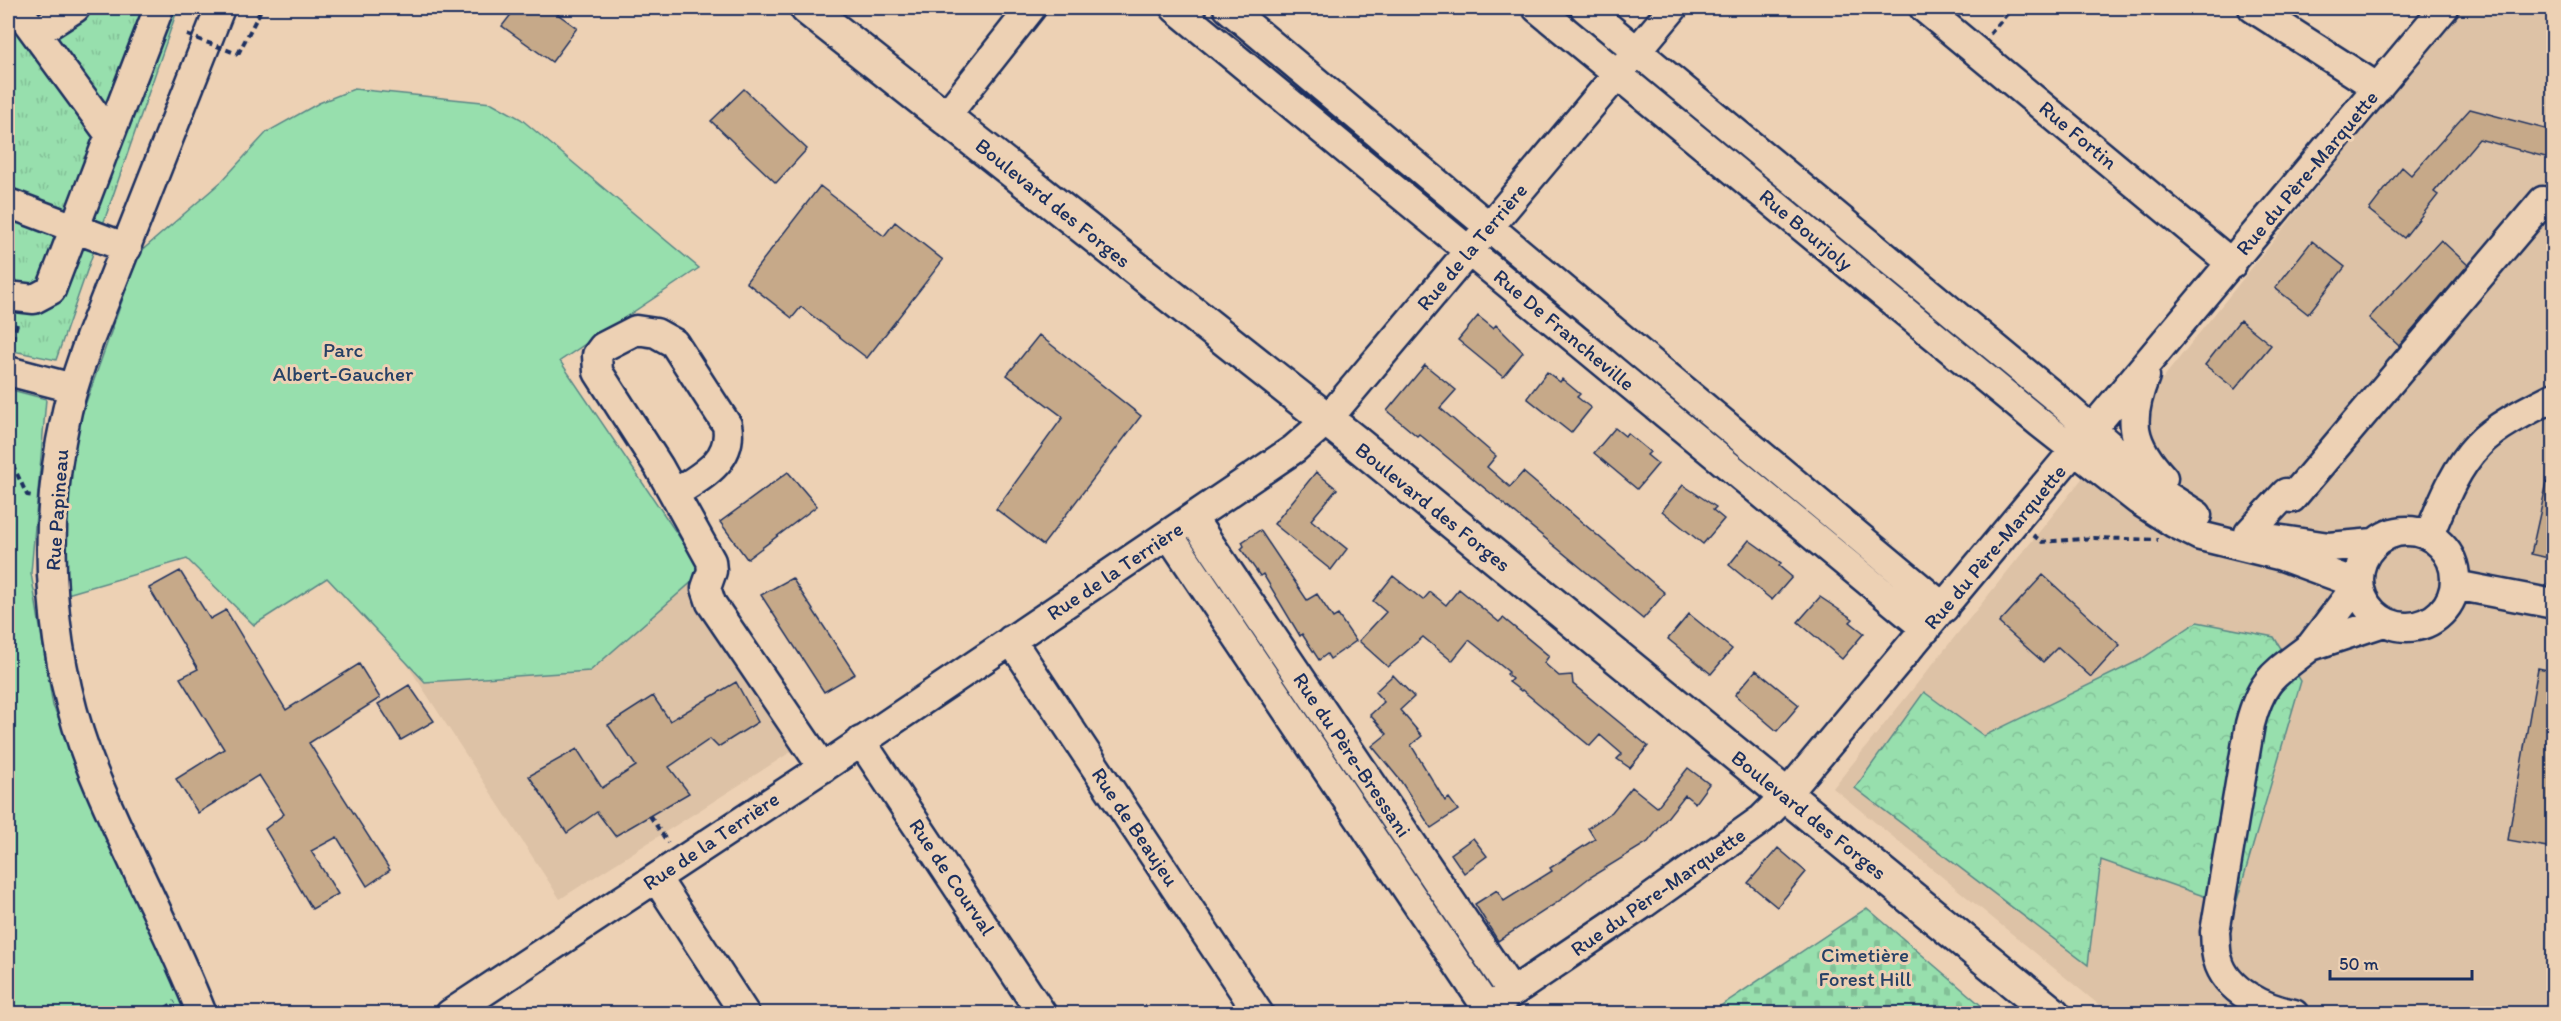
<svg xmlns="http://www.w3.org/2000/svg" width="2561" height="1021" font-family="Itim,sans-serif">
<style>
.built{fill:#ddc2a6}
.grass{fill:url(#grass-tufts);stroke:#598786;stroke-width:1.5}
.forest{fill:url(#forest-crowns);stroke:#598786;stroke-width:1.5}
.cemetery{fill:url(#cemetery-stones);stroke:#598786;stroke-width:1.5}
.park{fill:#97dfad;stroke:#598786;stroke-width:1.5}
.building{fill:#c6a989;stroke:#1b2f5e;stroke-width:1.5}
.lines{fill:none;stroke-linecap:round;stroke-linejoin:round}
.minor-casing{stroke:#1b2f5e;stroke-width:33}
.major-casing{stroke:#1b2f5e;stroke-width:38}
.path{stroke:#1b2f5e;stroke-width:4;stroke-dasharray:6 4.5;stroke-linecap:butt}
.minor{stroke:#edd1b4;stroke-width:28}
.major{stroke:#edd1b4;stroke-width:33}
.path-bridge{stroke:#1b2f5e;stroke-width:4;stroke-dasharray:6 4.5;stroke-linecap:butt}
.labels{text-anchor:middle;stroke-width:6;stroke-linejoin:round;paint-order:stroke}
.street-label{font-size:21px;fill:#1b2f5e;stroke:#edd1b4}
.park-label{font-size:21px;fill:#274166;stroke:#edd1b4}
</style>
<defs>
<pattern id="grass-tufts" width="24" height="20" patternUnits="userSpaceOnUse" patternTransform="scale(1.5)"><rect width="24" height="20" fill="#97dfad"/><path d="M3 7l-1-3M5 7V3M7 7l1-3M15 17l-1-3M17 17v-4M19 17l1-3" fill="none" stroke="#82c097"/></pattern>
<pattern id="forest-crowns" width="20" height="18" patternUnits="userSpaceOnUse" patternTransform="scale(1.5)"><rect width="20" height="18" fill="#97dfad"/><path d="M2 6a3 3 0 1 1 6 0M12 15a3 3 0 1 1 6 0" fill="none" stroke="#82c097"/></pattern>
<pattern id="cemetery-stones" width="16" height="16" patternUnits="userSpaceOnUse" patternTransform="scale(1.5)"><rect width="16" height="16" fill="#97dfad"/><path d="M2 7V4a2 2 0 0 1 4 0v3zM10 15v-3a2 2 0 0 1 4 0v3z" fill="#82c097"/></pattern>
</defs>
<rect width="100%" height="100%" fill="#edd1b4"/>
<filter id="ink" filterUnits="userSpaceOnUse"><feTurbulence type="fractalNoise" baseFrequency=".0167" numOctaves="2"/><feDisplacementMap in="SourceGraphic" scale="12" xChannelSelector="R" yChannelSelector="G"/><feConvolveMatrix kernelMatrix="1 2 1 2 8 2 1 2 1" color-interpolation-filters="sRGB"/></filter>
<g filter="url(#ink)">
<path class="built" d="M2461 8H2553V1013H2109L1833 788Z
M313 520 700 561 816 736 560 899Z"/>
<path class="grass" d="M32 8H178L56 360 8 350V25Z"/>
<path class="forest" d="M2197 622 2274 637 2301 681 2235 907 2101 860 2088 965 1855 788 1924 692 1984 736 2140 660Z"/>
<path class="cemetery" d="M1867 908 1990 1013H1710Z"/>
<path class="park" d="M354 89 492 103 521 119 699 268 560 361 703 572 590 671 425 682 327 578 254 625 187 559 64 595 66 459 139 253 222 181 267 132 319 103Z
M8 389 46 399 31 573 53 706 195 1009 188 1013H8Z"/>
<path class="building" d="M516 8H549L577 28 552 62 502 26Z
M744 89 807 149 776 183 711 121Z
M2470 109 2553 131V159L2479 139 2434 192 2438 195 2404 238 2369 210 2402 167 2411 175Z
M820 186 884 236 895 222 943 260 867 358 801 307 792 318 746 282Z
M2441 240 2468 265 2399 346 2369 318Z
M2312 241 2345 267 2308 314 2275 288Z
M1478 316 1493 328 1496 325 1523 352 1503 377 1458 340Z
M2240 320 2271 345 2235 389 2205 365Z
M1039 335 1141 416 1043 545 996 509 1063 417 1007 375Z
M1425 365 1456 390 1440 408 1496 456 1487 467 1510 487 1523 472 1665 593 1643 619 1419 434 1417 436 1387 411Z
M1547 372 1560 382 1562 379 1580 394 1577 397 1591 408 1571 433 1527 398Z
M1615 428 1625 436 1627 433 1650 452 1647 455 1658 464 1637 489 1594 453Z
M788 472 817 506 747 559 720 522Z
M1316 472 1337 489 1311 520 1347 549 1331 570 1274 524Z
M2547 482 2553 483V559L2531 554Z
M1683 485 1716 507 1713 510 1724 519 1703 544 1662 511Z
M1260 530 1307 600 1317 594 1333 618 1338 615 1356 641 1330 659 1327 654 1319 660 1302 634 1300 636 1263 574 1260 576 1241 549 1244 546 1242 542Z
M1749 540 1781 563 1779 566 1792 577 1772 600 1729 565Z
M180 571 210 619 226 610 286 710 359 664 380 698 309 743 390 870 367 886 337 837 311 851 338 894 312 909 265 829 284 814 259 775 198 813 176 779 224 749 180 678 198 669 149 588Z
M2043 575 2120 645 2091 677 2058 647 2043 662 1999 623Z
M1393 576 1423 600 1430 592 1446 605 1459 589 1499 622 1503 618 1549 656 1544 663 1559 676 1572 675 1573 684 1648 746 1630 768 1617 759 1622 754 1600 735 1590 746 1522 690 1521 691 1509 682 1512 679 1507 674 1509 672 1469 640 1452 661 1423 637 1388 667 1359 641 1386 612 1373 601Z
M792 578 855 674 824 692 761 595Z
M1820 597 1853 619 1850 622 1864 633 1842 659 1798 622Z
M1689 614 1732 649 1711 674 1668 639Z
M2538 668 2553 671V848L2508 840Z
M1756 670 1799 705 1777 731 1735 695Z
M1393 675 1414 697 1400 710 1422 736 1411 745 1445 801 1449 798 1458 810 1431 828 1400 780 1372 746 1387 734 1370 715 1384 702 1375 692Z
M736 682 758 722 718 747 710 739 669 767 689 793 615 836 597 812 567 833 529 776 577 749 602 788 636 766 608 725 653 696 670 721Z
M409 685 434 721 401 740 378 704Z
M1688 768 1709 784 1695 803 1685 795 1648 842 1589 878 1555 904 1498 941 1475 904 1497 890 1504 901 1552 871 1550 868 1595 839 1588 828 1612 812 1632 787 1657 807Z
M1473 838 1487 856 1464 873 1451 854Z
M1778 848 1806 872 1777 907 1748 883Z"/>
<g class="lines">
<g class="minor-casing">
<path id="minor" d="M1175 8 1926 629
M1228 8 1944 608
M1537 8 2040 423 2138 500 2174 523 2200 536 2282 556 2358 584 2311 646 2384 622
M1585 8 2056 398 2167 496 2197 515
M1924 8 2232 264
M2253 8 2378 88
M36 33 75 8
M945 117 1031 8
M110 135 159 8
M8 203 127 248
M8 296 34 299 51 290 110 135 17 8
M8 371 73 388
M2145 376C2128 420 2130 442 2163 478
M674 494C700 477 734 461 727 425L674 343 656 333 636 330 603 347 597 355 598 372 659 467 711 561 712 571 706 588 711 603 823 768
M2292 498 2543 201 2554 203
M1193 519 1512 992
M2359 579a48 48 0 1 1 96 0a48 48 0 1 1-96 0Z
M2249 533 2286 493
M1169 535 1487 1008
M2429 535C2442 504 2454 470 2478 445 2495 426 2530 409 2554 397
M2275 539 2329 547 2374 543
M2455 585 2554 604
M1011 640 1259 1014
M861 741 1042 1014
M656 878 745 1014
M202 1014C170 932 127 855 94 774 49 663 40 533 66 416 71 390 81 364 90 338L220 8
M450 1014 833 761 1294 449 1326 421 1673 8
M1480 1014 1643 904 1762 819 1786 795 2444 8
M2294 1014C2266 1009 2226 991 2218 960 2215 952 2216 941 2215 932L2250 724C2262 678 2275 674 2311 646"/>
</g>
<g class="major-casing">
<path id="major" d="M807 8 1355 442 2053 1014"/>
</g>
<path class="path" d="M1990 34 2012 8
M238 54 262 8
M10 350 18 320
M8 455 27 495 33 496
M2033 535 2042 542 2094 538 2158 540
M650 816 668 843
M157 1014 175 1002"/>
<use href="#minor" class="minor"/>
<use href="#major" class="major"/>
<path class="path-bridge" d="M187 35 238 54"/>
</g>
</g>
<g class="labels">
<g class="street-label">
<text transform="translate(2078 135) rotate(40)" y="7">Rue Fortin</text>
<text transform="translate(2307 173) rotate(-50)" y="7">Rue du Père-Marquette</text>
<text transform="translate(1053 203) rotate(39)" y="7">Boulevard des Forges</text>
<text transform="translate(1806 230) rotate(40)" y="7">Rue Bourjoly</text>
<text transform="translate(1472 247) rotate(-50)" y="7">Rue de la Terrière</text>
<text transform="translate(1564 330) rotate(40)" y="7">Rue De Francheville</text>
<text transform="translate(1433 507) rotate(39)" y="7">Boulevard des Forges</text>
<text transform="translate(57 510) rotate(-86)" y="7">Rue Papineau</text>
<text transform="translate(1995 547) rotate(-50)" y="7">Rue du Père-Marquette</text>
<text transform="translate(1115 571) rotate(-34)" y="7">Rue de la Terrière</text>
<text transform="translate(1352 755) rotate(56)" y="7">Rue du Père-Bressani</text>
<text transform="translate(1809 815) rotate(39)" y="7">Boulevard des Forges</text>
<text transform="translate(1135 827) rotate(56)" y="7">Rue de Beaujeu</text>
<text transform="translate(711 841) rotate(-34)" y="7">Rue de la Terrière</text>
<text transform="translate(952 877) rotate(56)" y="7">Rue de Courval</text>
<text transform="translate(1658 892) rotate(-35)" y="7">Rue du Père-Marquette</text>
</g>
<g class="park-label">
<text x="343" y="357">Parc<tspan x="343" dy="24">Albert-Gaucher</tspan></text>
<text x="1865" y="962">Cimetière<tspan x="1865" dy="24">Forest Hill</tspan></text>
</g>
</g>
<rect width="2561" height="1021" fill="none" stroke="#edd1b4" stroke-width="30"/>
<rect x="15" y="15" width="2531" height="991" fill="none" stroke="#1b2f5e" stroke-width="2" filter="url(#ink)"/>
<path d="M2330 970v9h142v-9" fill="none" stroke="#1b2f5e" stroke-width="3"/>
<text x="2339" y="970" font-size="18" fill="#1b2f5e" stroke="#edd1b4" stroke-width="4.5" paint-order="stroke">50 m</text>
</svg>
